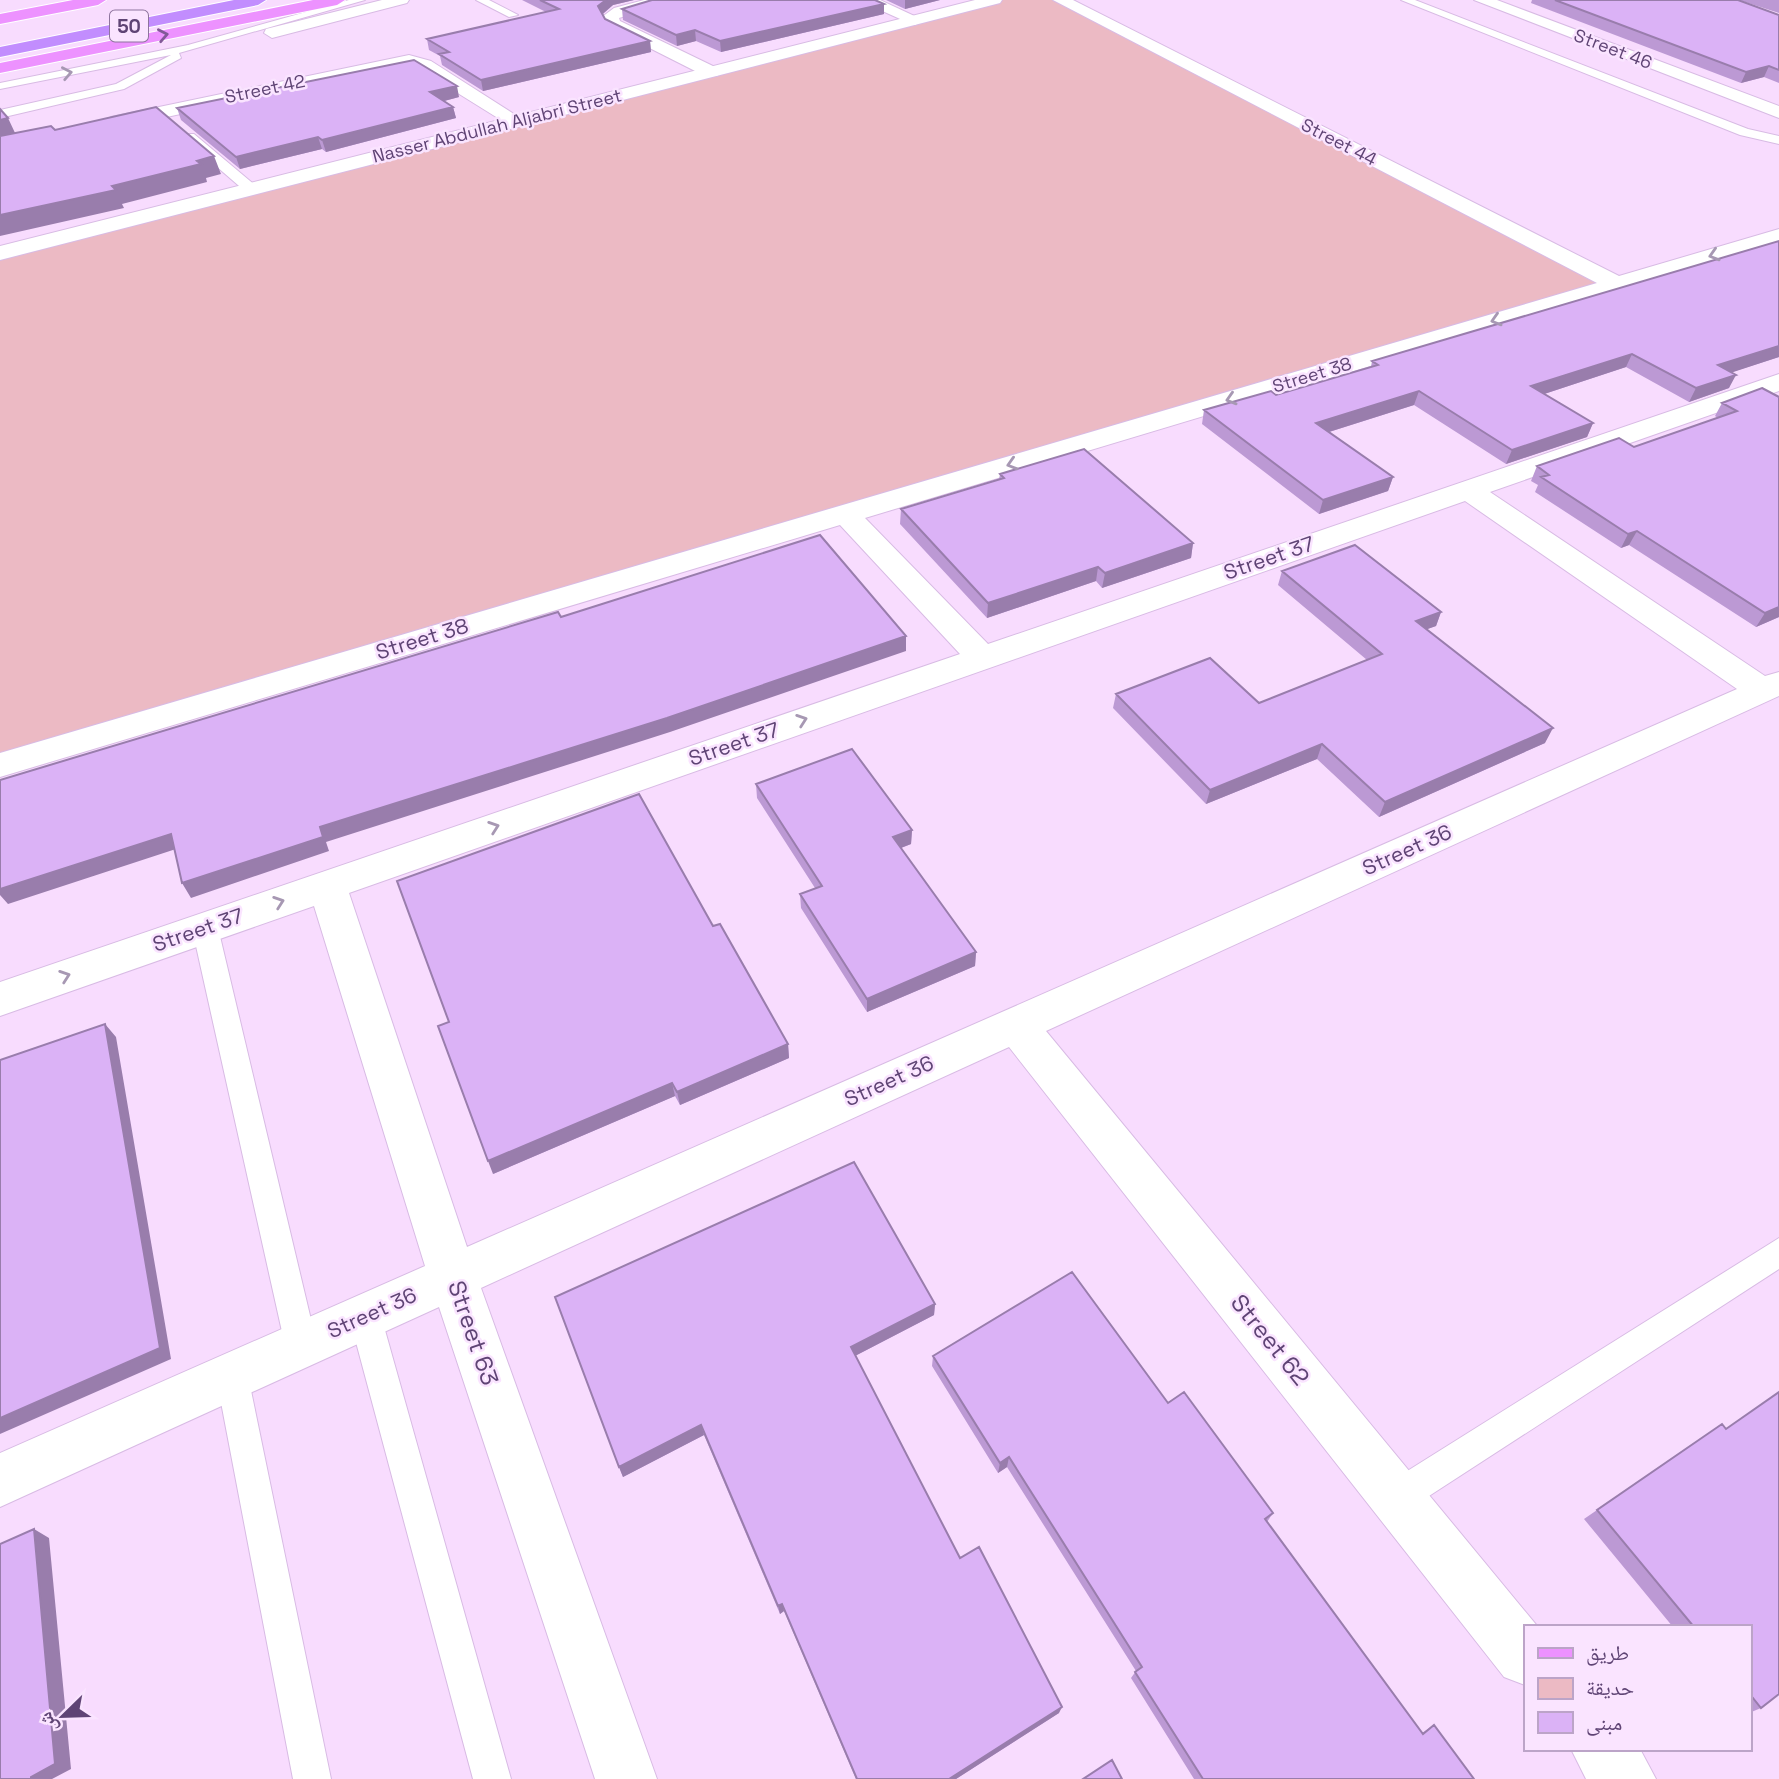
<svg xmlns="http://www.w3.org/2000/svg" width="1779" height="1779" font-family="'Space Grotesk','Noto Naskh Arabic',sans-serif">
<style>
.green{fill:#ecbac4}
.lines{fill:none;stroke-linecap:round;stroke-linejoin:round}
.service-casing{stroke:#d8bbe4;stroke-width:2}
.minor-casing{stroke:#d8bbe4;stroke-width:2}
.tertiary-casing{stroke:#d8bbe4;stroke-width:2}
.primary-casing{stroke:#fff;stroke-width:2}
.motorway-casing{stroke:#fff;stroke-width:2}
.service{fill:#fff;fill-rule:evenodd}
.minor{fill:#fff;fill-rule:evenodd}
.tertiary{fill:#fff;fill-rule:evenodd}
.primary{fill:#ed92ff;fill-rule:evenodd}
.motorway{fill:#c28dfe;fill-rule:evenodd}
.wall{fill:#bc99d4}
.shaded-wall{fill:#997dac}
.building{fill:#dbb2f6;stroke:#997dac;stroke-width:2}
.oneway{stroke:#825898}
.oneway2{stroke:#a798b3}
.labels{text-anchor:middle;stroke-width:5;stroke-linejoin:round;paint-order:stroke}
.far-street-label{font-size:18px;fill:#5f4475;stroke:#fae4ff}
.shield{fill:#fae4ff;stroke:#8e749e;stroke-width:2}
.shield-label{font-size:19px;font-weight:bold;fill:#5f4475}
.street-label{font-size:21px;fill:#5f4475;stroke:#fae4ff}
.near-street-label{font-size:24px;fill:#5f4475;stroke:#fae4ff}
</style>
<rect width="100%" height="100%" fill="#f8dcfe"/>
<path class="green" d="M994 0H1061L1617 284 0 765V253Z"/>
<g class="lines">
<g class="service-casing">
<path id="service" d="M349 0H365L179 53 181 58 124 89 0 118V110L116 84 171 55 0 89V83L188 45Z
M476 0H489L518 15 509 17Z
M1401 0H1415L1748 129 1779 136V144L1740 135Z
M186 134H194L256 186V192H246L186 140Z
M205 918 214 921 218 928 317 1345 312 1356 301 1361 290 1356 285 1345 192 928 196 921Z
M1779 1238V1269L1409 1509 1397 1514 1385 1509 1380 1497 1385 1485Z
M365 1301 376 1305 381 1316 511 1779H473L349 1316 354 1305Z
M232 1360 243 1365 248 1376 331 1779H293L216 1376 221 1365Z"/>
</g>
<g class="minor-casing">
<path id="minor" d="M382 0H409L407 3 272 38 264 33 266 29Z
M644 0H671L669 3 619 18 620 21 717 68 720 72 717 76H705L608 27 602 17 614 8Z
M858 0H880L923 20 915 25 909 23Z
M1053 0H1073L1619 276 1779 229V243L865 518 988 644 1779 374V391L1490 492 1765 676 1779 672V696L1046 1031 1538 1627H1525V1685L1504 1677 1009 1047 481 1288 657 1779H595L439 1307 0 1507V1453L425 1266 314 906 0 1016V982L960 654 840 525 0 777V753L1597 283ZM1465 501 1737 689 467 1247 349 893Z
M1474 0H1497L1779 106V118Z
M409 55 431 61 525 121 523 125H509L419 69 408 65 111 129 102 123 111 117Z
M1571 1749H1640L1656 1779H1586Z"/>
</g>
<g class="tertiary-casing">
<path id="tertiary" d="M975 0H1002L1000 3 0 260V246Z"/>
</g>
<g class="primary-casing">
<path id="primary" d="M73 0H106L98 5 0 24V14Z
M313 0H345L337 5 0 73V63Z"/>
</g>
<g class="motorway-casing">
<path id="motorway" d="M234 0H266L258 5 0 57V47Z"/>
</g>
<use href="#service" class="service"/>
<use href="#minor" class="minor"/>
<use href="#tertiary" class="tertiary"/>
<use href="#primary" class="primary"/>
<use href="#motorway" class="motorway"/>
</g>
<path class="wall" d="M522 0H634L613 5 603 14 605 19 650 41 651 52 483 91 442 65 440 56 429 50 427 39 546 12Z
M886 0H940L905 9Z
M1532 0H1738L1779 15V83L1764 77 1741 83 1531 3Z
M1739 0H1779V13Z
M622 9 884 14 721 52 696 41 677 46 623 20Z
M459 97 444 101 453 107 456 118 326 152 322 149 240 169 181 120 177 108Z
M1779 241V357L1732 372 1729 388 1689 402 1626 367 1544 394 1593 423 1587 437 1506 464 1414 405 1329 432 1393 477 1388 491 1319 514 1202 424 1204 410 1276 395 1371 367 1372 361Z
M1779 397V617L1756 627 1629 545 1621 548 1535 492 1538 485 1531 481 1537 466 1634 447 1718 418 1715 416 1722 403Z
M1000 474 1193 543 1191 558 1102 588 1096 581 987 618 900 524 901 509 999 480Z
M1282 571 1441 612 1436 626 1427 629 1545 743 1379 817 1317 759 1206 804 1113 708 1116 694 1259 703 1367 660 1278 585Z
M756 784 912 830 911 844 901 848 976 952 975 966 867 1012 801 908 800 894 815 888 757 798Z
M713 926 788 1044 789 1058 680 1105 675 1096 493 1174Z
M935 1304 934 1315 855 1356 960 1558 1059 1713 956 1779H856L784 1611 780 1614 704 1435 623 1477 619 1467Z
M933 1356 1168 1403 1273 1513 1267 1522 1422 1733 1434 1725 1474 1779H1194L1131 1678 1136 1671 1007 1467 998 1473 932 1366Z
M1779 1392V1694L1761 1708 1749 1713V1627H1673L1584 1519 1722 1424 1726 1429Z"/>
<path class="shaded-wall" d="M606 0H634L613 5 599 17 598 6Z
M905 0H940L905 9Z
M884 4V14L721 52 720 41Z
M695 30 696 41 677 46 676 35Z
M650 41 651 52 483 91 481 80Z
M1769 66 1764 77 1741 83 1746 72Z
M457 86 459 97 433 104 430 92Z
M453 107 456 118 326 152 322 140Z
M8 118 16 135 0 139V120Z
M318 137 322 149 240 169 236 157Z
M214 156 221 174 206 178 207 182 122 204 124 208 0 236V215L112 186Z
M1779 346V357L1712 379 1718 365Z
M1632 354 1626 367 1526 400 1531 386Z
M1736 375 1729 388 1689 402 1696 388Z
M1419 391 1414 405 1313 437 1316 423Z
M1593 423 1587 437 1506 464 1512 450Z
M1393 477 1388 491 1319 514 1323 500Z
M1637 531 1629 545 1621 548 1628 534Z
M1193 543 1191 558 1102 588 1105 573Z
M1098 567 1096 581 987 618 988 603Z
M1779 607V617L1756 627 1765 613Z
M1441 612 1436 626 1411 635 1416 621Z
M906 636V651L670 732 326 842 329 851 191 898 182 883 320 827Z
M1553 728 1545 743 1379 817 1385 802Z
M1322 744 1317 759 1206 804 1210 790Z
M912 830 911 844 893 851V837Z
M171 834 179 848 8 904 0 895V883Z
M976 952 975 966 867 1012V999Z
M105 1024 116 1037 171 1359 0 1434V1418Z
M788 1044 789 1058 680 1105 677 1092Z
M672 1083 675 1096 493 1174 488 1161Z
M935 1304 934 1315 851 1358V1347Z
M701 1425 704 1435 623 1477 619 1467Z
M1009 1457 1007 1467 998 1473 1000 1463Z
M34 1529 49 1538 71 1769 52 1779H31V1777Z
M782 1604 784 1611 780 1614 778 1606Z
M1062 1707 1059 1713 956 1779H949Z"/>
<path class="building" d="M540 0H606L598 6 605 19 650 41 481 80 439 54 449 52 427 39 559 9Z
M652 0H875L884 4 720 41 695 30 676 35 622 9Z
M1555 0H1738L1779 15V70L1769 66 1746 72Z
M414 60 457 86 430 92 453 107 322 140 318 137 236 157 177 108Z
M156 107 214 156 197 161 201 164 112 186 116 190 0 215V136L51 126 55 130Z
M0 109 8 118 0 120Z
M1779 241V346L1718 365 1736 375 1696 388 1632 354 1531 386 1593 423 1512 450 1419 391 1316 423 1393 477 1323 500 1204 410 1271 391 1276 395 1378 365 1372 361Z
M1762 388 1779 397V607L1765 613 1637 531 1628 534 1541 477 1549 475 1537 466 1619 438 1634 447 1737 411 1722 403Z
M1084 449 1193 543 1105 573 1098 567 988 603 901 509 1004 478 1000 474Z
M820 535 906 636 667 718 320 827 323 837 182 883 171 834 0 889V780L558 612 561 617Z
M1355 545 1441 612 1416 621 1553 728 1385 802 1322 744 1210 790 1116 694 1210 658 1259 703 1382 654 1282 571Z
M852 749 912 830 893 837 976 952 867 999 800 894 822 886 756 784Z
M639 794 713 926 720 924 788 1044 677 1092 672 1083 488 1161 438 1026 449 1022 397 881Z
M105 1024 160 1348 0 1418V1060Z
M854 1162 935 1304 851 1347 960 1558 979 1547 1062 1707 949 1779H857L782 1604 778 1606 701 1425 619 1467 555 1297Z
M1072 1272 1168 1403 1184 1392 1273 1513 1265 1519 1423 1734 1434 1725 1474 1779H1203L1135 1672 1142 1667 1009 1457 1000 1463 933 1356Z
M1779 1392V1694L1761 1708 1749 1693V1627H1694L1597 1510 1722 1424 1726 1429Z
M34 1529 55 1764 31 1777V1779H0V1544Z
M1112 1760 1122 1779H1083Z"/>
<defs><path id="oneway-chevron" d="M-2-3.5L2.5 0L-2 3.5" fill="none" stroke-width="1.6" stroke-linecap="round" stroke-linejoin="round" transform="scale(1.75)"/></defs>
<use class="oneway" href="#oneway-chevron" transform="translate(163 35) rotate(-11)"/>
<g class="oneway2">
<use href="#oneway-chevron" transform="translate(67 73) rotate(-11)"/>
<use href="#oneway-chevron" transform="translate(1714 255) rotate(163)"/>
<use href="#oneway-chevron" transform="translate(1496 320) rotate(163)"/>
<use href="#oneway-chevron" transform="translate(1231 399) rotate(163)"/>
<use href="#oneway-chevron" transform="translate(1012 464) rotate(163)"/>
<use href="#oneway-chevron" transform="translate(802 720) rotate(-19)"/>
<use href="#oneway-chevron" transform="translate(494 827) rotate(-19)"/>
<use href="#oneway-chevron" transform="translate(279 902) rotate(-19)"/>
<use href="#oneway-chevron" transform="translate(65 976) rotate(-19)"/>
</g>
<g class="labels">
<g class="far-street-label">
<text transform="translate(1613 49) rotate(21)" y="6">Street 46</text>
<text transform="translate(265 89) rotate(-12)" y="6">Street 42</text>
<text transform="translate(497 126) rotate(-14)" y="6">Nasser Abdullah Aljabri Street</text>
<text transform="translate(1339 142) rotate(27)" y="6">Street 44</text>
<text transform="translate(1312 375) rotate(-17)" y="6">Street 38</text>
</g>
<rect class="shield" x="110" y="10.5" width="38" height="31" rx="5"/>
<g class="shield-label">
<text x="129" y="33">50</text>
</g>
<g class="street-label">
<text transform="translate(1269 558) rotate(-19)" y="7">Street 37</text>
<text transform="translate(422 639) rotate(-17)" y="7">Street 38</text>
<text transform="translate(734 744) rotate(-19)" y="7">Street 37</text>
<text transform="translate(1407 850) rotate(-24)" y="7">Street 36</text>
<text transform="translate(198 930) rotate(-19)" y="7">Street 37</text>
<text transform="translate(889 1081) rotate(-24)" y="7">Street 36</text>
<text transform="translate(372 1313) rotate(-24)" y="7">Street 36</text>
</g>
<g class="near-street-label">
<text transform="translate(473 1333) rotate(71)" y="8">Street 63</text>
<text transform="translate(1270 1340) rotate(51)" y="8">Street 62</text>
</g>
</g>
<rect x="1524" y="1625" width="228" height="126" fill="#fae4ff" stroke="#bca4c8" stroke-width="2"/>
<rect x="1538" y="1648" width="35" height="10" fill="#ed92ff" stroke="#bca4c8" stroke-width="2"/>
<text x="1586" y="1660" font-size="21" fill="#5f4475">طريق</text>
<rect x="1538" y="1678" width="35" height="21" fill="#ecbac4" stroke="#bca4c8" stroke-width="2"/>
<text x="1586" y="1695" font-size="21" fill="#5f4475">حديقة</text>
<rect x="1538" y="1712" width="35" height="21" fill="#dbb2f6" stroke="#bca4c8" stroke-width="2"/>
<text x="1586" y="1730" font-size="21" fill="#5f4475">مبنى</text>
<g transform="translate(63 1716) rotate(247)" stroke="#fae4ff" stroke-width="5" paint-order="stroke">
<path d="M0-5L12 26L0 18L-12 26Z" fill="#5f4475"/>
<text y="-10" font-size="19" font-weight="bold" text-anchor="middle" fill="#5f4475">ش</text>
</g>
</svg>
